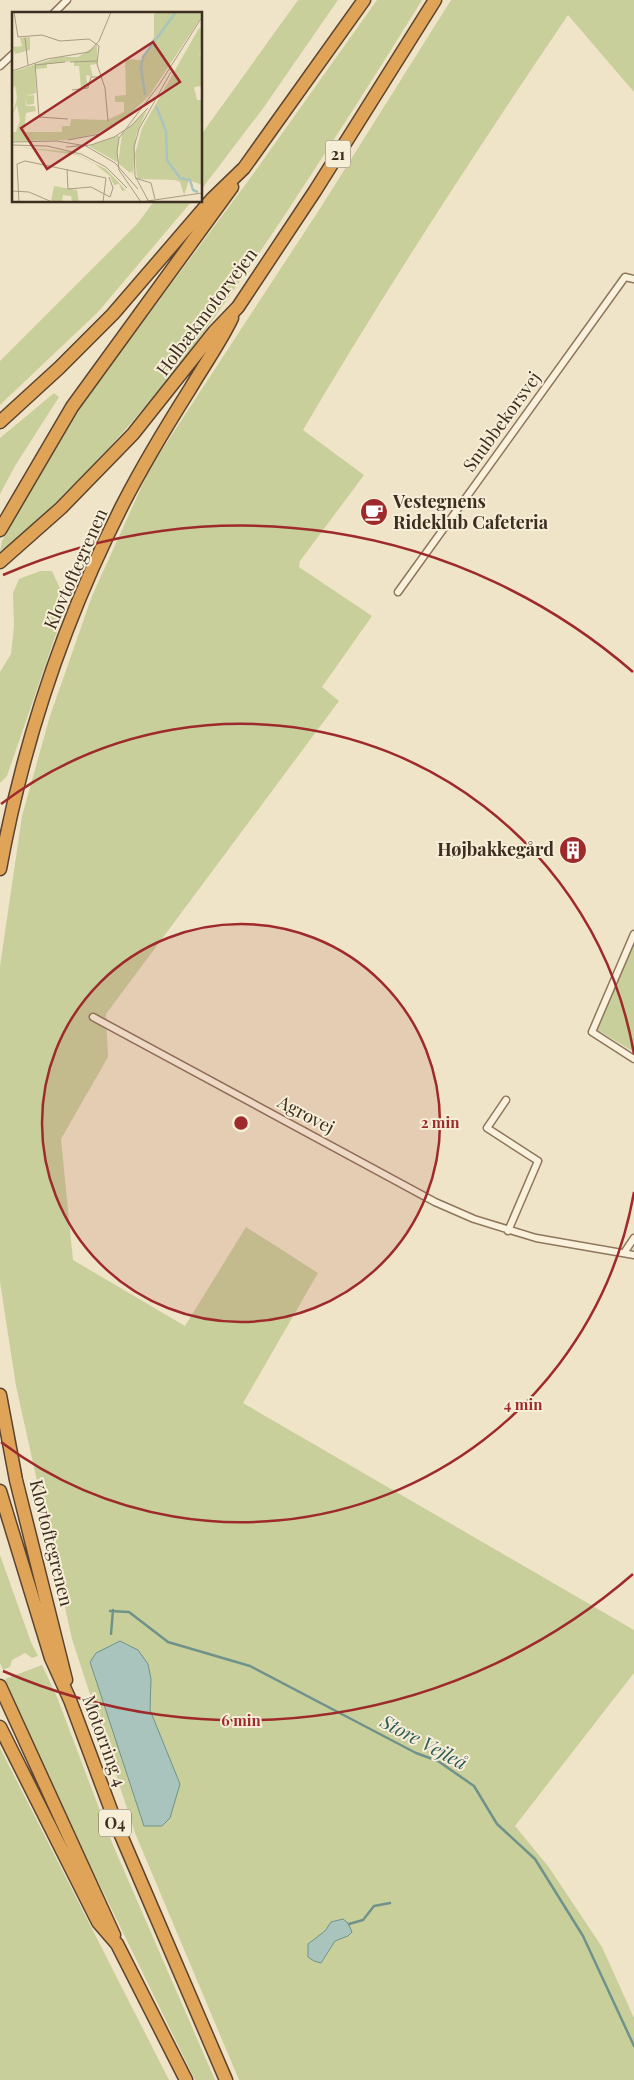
<svg xmlns="http://www.w3.org/2000/svg" width="634" height="2080" font-family="'Playfair Display',serif">
<style>
.green{fill:#c9cf9b}
.water{fill:#a9c4bc;stroke:#6f938a}
.lines{fill:none;stroke-linecap:round;stroke-linejoin:round}
.stream{stroke:#6f938a;stroke-width:2.5}
.street-casing{stroke:#8d765c;stroke-width:9}
.highway-casing{stroke:#5b4430;stroke-width:15}
.street{stroke:#faf1dc;stroke-width:6}
.highway{stroke:#e0a458;stroke-width:12}
.ring{fill:none;stroke:#9e2a2b;stroke-width:2.5}
.labels{text-anchor:middle;stroke-width:4;stroke-linejoin:round;paint-order:stroke}
.shield{fill:#f7eed8;stroke:#756857;stroke-width:1}
.shield-label{font-size:16px;font-weight:bold;fill:#3d2e20}
.street-label{font-size:18px;fill:#3d2e20;stroke:#f7eed8}
.poi-label{font-size:18px;font-weight:bold;fill:#3d2e20;stroke:#f7eed8;text-anchor:start}
.water-label{font-size:19px;font-style:italic;fill:#2f5d5a;stroke:#f7eed8}
.inset-river{fill:none;stroke:#a9c4bc;stroke-width:2.5}
.inset-road{fill:none;stroke:#a89b85;stroke-width:1}
.view{fill:#9e2a2b;fill-opacity:0.15;stroke:#9e2a2b;stroke-width:2.5}
.inset-edge{fill:none;stroke:#3d2e20;stroke-width:2.5}
.centre{fill:#9e2a2b;stroke:#f7eed8;stroke-width:2.5}
.ring-label{font-size:15px;text-anchor:middle;font-weight:bold;fill:#9e2a2b;stroke:#f7eed8;stroke-width:4;stroke-linejoin:round;paint-order:stroke}
</style>
<rect width="100%" height="100%" fill="#f0e4c8"/>
<path class="green" d="M298 0H338L264 107 201 190V135Z
M377 0H422C379 70 335 138 290 207 224 307 156 404 70 488 52 506 22 540 0 551L2 541 37 477 84 401 251 177Z
M451 0H634V92L568 15C476 151 386 289 303 430L364 475 300 561 299 567 372 616 322 687 339 701 106 1014 108 1057 61 1139 73 1260 185 1326 246 1227 318 1273 243 1403 634 1630V1673L515 1826 548 1866 602 1947 634 2018V2080H239L135 1833 72 1639 16 1386 0 1282V966L22 816 50 716 92 596 150 468 321 207Z
M154 201H192L98 312 0 405V361L138 223Z
M54 393 59 397 15 466 0 494V438Z
M40 571H52L64 597 62 617 7 776 0 783V672L11 654 14 626 13 593 19 579Z
M634 944V1052L596 1029Z
M0 1555 31 1642 38 1656 32 1658 25 1653 12 1660 10 1667 3 1670 0 1663Z
M42 1665 57 1697 113 1845 215 2080H195L93 1871 5 1679Z
M0 1748 169 2080H0Z"/>
<path class="water" d="M120 1641 138 1650 148 1664 151 1679 150 1710 180 1784 170 1818 162 1826H144L90 1662 96 1653Z
M343 1919 348 1923 352 1932 348 1936 335 1941 321 1963 314 1961 308 1957V1944L325 1931 331 1922Z"/>
<g class="lines">
<path class="stream" d="M110 1611 129 1612 168 1642 250 1666 416 1753 438 1761 474 1786 497 1824 535 1859 583 1936 634 2046
M111 1634 113 1610
M349 1924 363 1920 374 1906 390 1903"/>
<g class="street-casing">
<path id="street" d="M53 14 67 0
M0 66 14 53
M398 592 625 277 634 279
M634 934 592 1032 634 1059
M93 1017 435 1202 474 1219 536 1238 634 1255
M506 1100 487 1128 538 1161 508 1231
M624 1253 634 1238"/>
</g>
<g class="highway-casing">
<path id="highway" d="M0 422 59 368 113 314 212 199 244 168 364 0
M0 530 72 407 232 187
M0 562 61 508 133 434 214 332 238 307 315 191 435 0
M0 869C23 743 65 618 123 504 143 465 166 427 190 389 204 365 220 343 232 318
M0 1395 16 1480 66 1680
M0 1491 51 1658 70 1700 117 1826 226 2080
M0 1686 114 1935
M0 1727 98 1922 117 1944 186 2080"/>
</g>
<use href="#street" class="street"/>
<use href="#highway" class="highway"/>
</g>
<circle cx="241" cy="1123" r="199" fill="#9e2a2b" fill-opacity=".12"/>
<g class="ring">
<circle cx="241" cy="1123" r="199"/>
<path d="M634 1192A399 399 0 0 1 1 1442M1 804A399 399 0 0 1 634 1054"/>
<path d="M633 1574A598 598 0 0 1 3 1671M3 575A598 598 0 0 1 633 672"/>
</g>
<defs>
<g id="cafe-disc" transform="scale(1.4375)"><circle r="9.5" fill="#9e2a2b" stroke="#f7eed8"/><path d="M-5.5-4.5H6V0H3Q3 3.5 0 3.5H-2.5Q-5.5 3.5-5.5 0ZM3-3.2v2h1.7v-2ZM-6 4.5H4V6H-6Z" fill="#fff"/></g>
<g id="building-disc" transform="scale(1.4375)"><circle r="9.5" fill="#9e2a2b" stroke="#f7eed8"/><path d="M-4-6H4V6H1V3H-1V6H-4ZM-2.5-4.3h1.7v1.8h-1.7ZM.8-4.3h1.7v1.8H.8ZM-2.5-1h1.7V.8h-1.7ZM.8-1h1.7V.8H.8Z" fill="#fff"/></g>
</defs>
<g fill-rule="evenodd">
<use href="#cafe-disc" x="374" y="512"/>
<use href="#building-disc" x="573" y="850"/>
</g>
<g class="labels">
<g class="shield">
<rect x="325.5" y="140.5" width="25" height="27" rx="4"/>
<rect x="99" y="1809.5" width="32" height="27" rx="4"/>
</g>
<g class="shield-label">
<text x="338" y="160">21</text>
<text x="115" y="1829">O4</text>
</g>
<g class="street-label">
<text transform="translate(207 312) rotate(-53)" y="6">Holbækmotorvejen</text>
<text transform="translate(502 422) rotate(-54)" y="6">Snubbekorsvej</text>
<text transform="translate(76 569) rotate(-66)" y="6">Klovtoftegrenen</text>
<text transform="translate(306 1115) rotate(28)" y="6">Agrovej</text>
<text transform="translate(51 1543) rotate(76)" y="6">Klovtoftegrenen</text>
<text transform="translate(104 1741) rotate(70)" y="6">Motorring 4</text>
</g>
<g class="poi-label">
<text x="393" y="508">Vestegnens<tspan x="393" dy="21">Rideklub Cafeteria</tspan></text>
<text x="554" y="856" text-anchor="end">Højbakkegård</text>
</g>
<g class="water-label">
<text transform="translate(424 1742) rotate(28)" y="7">Store Vejleå</text>
</g>
</g>
<g transform="translate(12 12)">
<rect width="190" height="190" fill="#f0e4c8"/>
<path d="M148 0H190V4L137 84 111 108 86 121 59 128 0 129V120H4L8 108 5 93 0 104 5 86 3 73 0 78V60L47 45H66L85 33V52L78 53 81 65 74 63 76 76 69 77 67 54H62V49L35 52V56L24 57 23 54 24 81 14 84 22 83V92L15 93 13 87 14 94H23L24 99 14 101 12 120H50V114H58L59 107 95 108 112 100V90H103V84L114 83 113 47 130 48 142 25V2ZM187 16 190 17V42L185 43H190V74L182 75 185 88H190V173L177 168 172 183 168 170 163 168 125 167 123 142 130 116ZM18 25V38L3 42 1 35 10 34 8 26ZM135 98 124 123 121 164 120 159 118 161 106 151 110 122ZM107 123 105 150 77 134ZM7 135 60 140 94 157 124 189 114 178 110 179 107 172 102 173 98 164 83 152 65 143ZM42 174 65 178 67 190H60L59 184 51 183 50 190H39Z" fill="#c9cf9b"/>
<path class="inset-river" d="M133 83 129 56 131 45 164 0M144 94 154 119 155 148 168 166 178 168 181 178 186 180"/>
<path class="inset-road" d="M2 0 6 25 30 23 48 29 77 27 87 34 85 52 93 76 96 109M13 26 16 53M58 50 85 49M23 51 27 105 56 107M23 53 53 50M0 59 35 47 77 40 87 29 99 0M60 78 76 76 79 65H89M56 128 88 122 121 101M0 130 45 129 74 134 103 151 126 177M0 133 35 134 69 142 94 155 115 176M54 135 79 133 102 125 119 114 136 96M55 157 56 177 79 175 98 185 101 176 97 165M123 166 139 171 143 187M0 179 17 180 40 190M7 190 5 152 13 149 94 166 91 190M129 190 190 181M129 190 107 158 105 140 107 126 147 73 190 5M137 190 123 164 122 135 127 117 159 60"/>
<path class="view" d="M141 30 168 70 35 157 9 116Z"/>
<rect width="190" height="190" class="inset-edge"/>
</g>
<circle cx="241" cy="1123" r="8" class="centre"/>
<g class="ring-label">
<text x="440" y="1128">2 min</text>
<text x="523" y="1410">4 min</text>
<text x="241" y="1726">6 min</text>
</g>
</svg>
